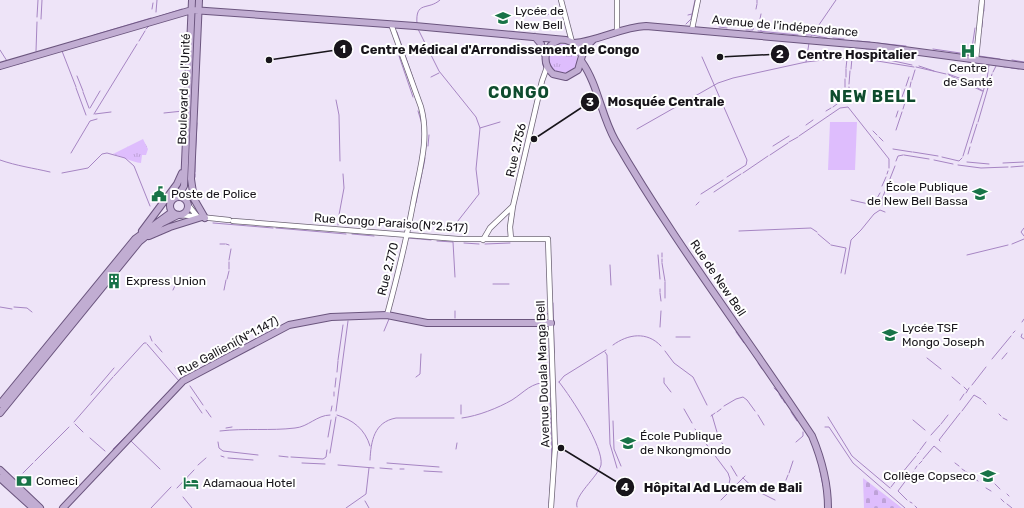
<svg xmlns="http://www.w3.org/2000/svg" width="1024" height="508" font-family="Rubik,sans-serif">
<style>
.grass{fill:url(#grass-tufts)}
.cemetery{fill:url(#cemetery-stones)}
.pitch{fill:#debdfd}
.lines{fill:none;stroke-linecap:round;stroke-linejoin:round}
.stream{stroke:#a685c3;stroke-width:1}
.minor-casing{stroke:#6d6475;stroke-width:6}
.major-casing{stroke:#6b557e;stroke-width:8}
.minor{stroke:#fff;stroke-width:4.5}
.major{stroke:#c1add2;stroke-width:6}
.labels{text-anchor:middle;stroke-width:4;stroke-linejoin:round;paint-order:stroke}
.poi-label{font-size:12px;fill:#18151b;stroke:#fff;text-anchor:start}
.street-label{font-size:12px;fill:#18151b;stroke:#fff}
.district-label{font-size:16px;font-weight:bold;letter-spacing:1px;fill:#0f4c2e;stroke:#fff}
.leader{fill:none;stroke:#18151b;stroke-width:1.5}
.callout-dot{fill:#18151b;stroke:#fff;stroke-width:1.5}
.mark-label{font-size:12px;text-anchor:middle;font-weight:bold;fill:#fff}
.callout-label{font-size:13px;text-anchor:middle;font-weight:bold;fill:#18151b;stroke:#fff;stroke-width:4;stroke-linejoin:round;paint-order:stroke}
</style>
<defs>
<pattern id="grass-tufts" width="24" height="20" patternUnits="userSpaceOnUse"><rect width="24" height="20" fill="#debdfd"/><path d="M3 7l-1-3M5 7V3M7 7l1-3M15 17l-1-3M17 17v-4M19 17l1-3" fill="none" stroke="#bea2d8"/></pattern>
<pattern id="cemetery-stones" width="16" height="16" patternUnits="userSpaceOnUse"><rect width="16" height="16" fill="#debdfd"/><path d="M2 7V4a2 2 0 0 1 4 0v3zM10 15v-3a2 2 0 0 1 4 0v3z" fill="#bea2d8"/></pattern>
</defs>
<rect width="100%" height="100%" fill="#eee4f8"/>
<path class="grass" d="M547 59a15 15 0 1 1 30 0a15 15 0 1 1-30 0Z
M143 139 148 149 146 155H142L141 163C131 162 124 157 113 154Z"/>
<path class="cemetery" d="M863 478 902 508H864Z"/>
<path class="pitch" d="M830 122H857L855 170H828Z"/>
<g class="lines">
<path class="stream" d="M757 3V0
M152 9 153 3
M756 9 757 4
M247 11 278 13
M984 11V4
M156 12 157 0
M688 15 692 14
M545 16 551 13
M37 17 38 0
M157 17 182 9
M41 19 42 0
M760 19 761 14
M760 21 761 31
M417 24C415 0 428 11 440 0
M686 24 691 19 695 0
M719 27 727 28
M982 27 983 12
M146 29 150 25
M418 29 439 71 476 117 480 128 476 169 479 194 454 226
M746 30H753L754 25
M758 31 798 35
M397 32 415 84
M94 35 151 18
M804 35H811
M812 35 827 38
M810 38 836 0
M833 38 844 39
M80 39 89 37
M139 41 145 31
M857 41 870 42
M877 43 906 46
M972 48 975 28
M866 49H871
M872 49 878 50
M933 49 967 54
M0 50 7 61
M36 51 37 22
M62 51 76 87
M968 54 972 49
M968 54 972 55
M399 56 413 97
M979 56 1000 59
M702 57 747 160 746 165 727 177
M853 57 889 60 912 65
M955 60H958
M1012 60 1024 62
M806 62 809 43
M968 62H971
M18 64 25 62
M919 66 934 71
M916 67 946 74
M1004 67H1008
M846 68 847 59
M1011 68 1019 69
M851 69 852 58
M993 72 996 66
M948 74 962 79 983 91
M949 75 982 91
M77 76 83 91
M431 77 439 73
M846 77V69
M912 80 915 70
M849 84 850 71
M906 86 909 77
M845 87V79
M849 87 850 98
M910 87 911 82
M76 88 86 115
M83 92 89 108
M902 97 905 89
M336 100 339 115 340 161
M833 107 845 98V93
M90 108 100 91
M903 109 906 99
M418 111 422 124
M826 111 831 108
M164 113 183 111 186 44
M94 114 137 44
M95 114 111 112
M896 117 898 111
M978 122 992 74
M806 125 813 120
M480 128 500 122
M637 129 718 83 733 78 806 62 832 59 859 58 914 67
M896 130 902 112
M873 131 877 135
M799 136 840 108 848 107 889 159V168
M879 137 883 141
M789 142 798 137
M971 143 977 124
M428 146 429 135
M773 146 789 136
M893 149 912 152
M913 152 938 156
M71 153 90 121 97 119
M968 154 970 147
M770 155 788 143
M904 155 929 159
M963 156 987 79 989 65
M942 157 959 161 962 158
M0 160C17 166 33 168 50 172
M195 160 197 123
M934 160 953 164
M896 161 898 156 903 155
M967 162 989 164
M1003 163 1024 162
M958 165 981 168 1008 167
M1011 167 1023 166
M423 169 425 158
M195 172V161
M62 173 88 168 102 154 107 153 125 158 134 166 150 206
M743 173 768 156
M887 174 888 171
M195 177V174
M882 186 886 177
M714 192 741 174
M701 194 723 180
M851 200 873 205 880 193
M416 203 422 173
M696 205 699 202
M882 205V199L895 166
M339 215 344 188 343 174
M213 223 273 228
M338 225 339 216
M276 228 346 234
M1024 228 1021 232 1024 236
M739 231 811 228 817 232
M352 234 374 236
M818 234 830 244
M408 238 431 240
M437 241 453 242 455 277
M464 243 479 244
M220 244H225
M226 244 229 245
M485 244 510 243
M1012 244 1024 239
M831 245 846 248 841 273
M662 253V257
M658 255 660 279
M967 255 1008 245
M662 259V262
M229 260 231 249
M662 263 665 281
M610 265 611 285
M229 269V262
M845 274 851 240 861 230 874 214 880 210 885 212
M227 279 229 271
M493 284H509
M660 289V292
M173 290 179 277
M224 290 226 280
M660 293 661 301
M665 298V282
M553 303 554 353
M0 307 12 309
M14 307 27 308 32 312
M455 311V318
M536 319 544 318 548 313
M1022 322 1024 319
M660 327 661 311
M384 331 389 319
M736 332 744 343
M1013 333 1015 331
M1022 334 1021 337 1024 339
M150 336 152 341
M676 337H690
M248 343 260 337
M155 344 162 352
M613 345C628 334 647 331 661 346
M549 346 550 378
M665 351 674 363 693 377 707 405
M605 352 607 355 610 444 617 468
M927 358 941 369
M992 359 1011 336
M1002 359 1007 353
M338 360 343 325
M758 363 762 369
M175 368 183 377
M337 372 338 361
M114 376 144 343H146
M416 377 420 374 421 354
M952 377 960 384
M664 378V383L671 392
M559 382C571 397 604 447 601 465 598 477 573 496 577 507
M559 382 564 376 606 350
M972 385 986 367
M190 386 203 405
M335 387 336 378
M964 387 967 390
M774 388 778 392
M966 393 969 388
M779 394 782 399
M91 395 114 368
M334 396V392
M191 397 202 413
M783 400 785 403
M960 400 964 394
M983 401 986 404
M461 405V414
M724 406 736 399 743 397 747 400 755 411
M684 409 692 423
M206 410 211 417
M331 411 332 406
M336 411 348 321
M962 411 974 395 981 399
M717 412 721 409
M791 412 797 421
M999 414 1001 416
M337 415C353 420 365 429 370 446
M712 415 719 439
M758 415 764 425
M711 416 715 413
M144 417 179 381 147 344
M828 417 852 456 890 488
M462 418C478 416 498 408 512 400 526 391 530 383 548 382
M1003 418 1007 420
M913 420 925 430
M613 421 614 449 621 466
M74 422 113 377
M75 424 83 432
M941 424 948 415
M825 427H829L853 463 905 508
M226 428 232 427
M695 429 728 473 730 479 729 484
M220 431C245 428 271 431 295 428 308 427 317 415 330 415
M931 435 940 425
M328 437 331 420
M90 438 105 451
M131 441 160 469
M940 441 939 440 960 413
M218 442 219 448 223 451 258 455
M796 442 803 436V432
M722 443 728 455
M113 449 125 437
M456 449 457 443
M920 450 926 442
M330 453 336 417
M917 454 919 452
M221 456 224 457
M279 456 288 457
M291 457 323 459 326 457 327 450
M228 458 253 460
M923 459 934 446 941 452
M370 460C371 441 374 422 396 418H454
M35 461 69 427
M302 463 325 464
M387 463 439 467
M955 463 959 466
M919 464 922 461
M198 465 206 458
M338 465 374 468
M731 466 737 476
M380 468 392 469
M400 469H404
M915 469 917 466
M962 469 965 471
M424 471 442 472
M820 471 823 486
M967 472 970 475
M23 473 33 463
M789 473 793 461
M902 473 916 456
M909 477 913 472
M743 478 757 491 775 500
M974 478 978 481
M907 479 898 491 907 500
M786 480 788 475
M995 484 1000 489
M891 487 901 474
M177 488 194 470
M986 488 991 491
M1007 494 1009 496
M183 497 192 508
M1001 499 1004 502
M721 500 745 476
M365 501 369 508
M910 502 912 503
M549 503 552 463 550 398
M1007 504 1012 508
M915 506 917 508
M151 508 171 487
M346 508 366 494 369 468"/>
<g class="minor-casing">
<path id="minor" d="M561 0 572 42
M617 0V31
M692 29 698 0
M976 59 982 0
M188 205 197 216
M181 215 229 220
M233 221 458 239H548L555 448 551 508
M511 239 510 227 513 206 542 81 547 67
M483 240 490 228 513 206
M387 315C397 278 406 241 413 204 419 171 430 140 421 107L391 24"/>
</g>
<g class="major-casing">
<path id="major" d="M199 0 191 179 194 199 205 218
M535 37 541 44 545 55
M574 43C599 41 621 27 646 26L874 46 1024 66
M582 56 587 46 593 40
M582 62C598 85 601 115 615 140 674 242 747 337 812 436 822 460 828 482 828 508
M0 66 192 10 415 26 566 40 576 44 582 56 578 70 566 77 553 74C541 63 544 46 559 40
M170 206a9 9 0 1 1 18 0a9 9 0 1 1-18 0Z
M174 198 180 193 184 186 192 0
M142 231 177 184 182 173
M149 236 170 227 202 217
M0 404 135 239 172 212
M0 413 139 242 162 223 178 215
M0 470 40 508
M0 478 33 508
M63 508 183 381 289 325 331 317 387 315 427 323H551"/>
</g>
<use href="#minor" class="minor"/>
<use href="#major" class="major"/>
</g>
<defs>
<g id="school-bare" transform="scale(1.2)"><path d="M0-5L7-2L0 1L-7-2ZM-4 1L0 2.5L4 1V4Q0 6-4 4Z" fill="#187347" stroke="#fff" stroke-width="2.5" paint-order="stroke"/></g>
<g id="hospital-bare" transform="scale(1.2)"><path d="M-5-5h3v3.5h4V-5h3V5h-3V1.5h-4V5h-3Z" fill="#187347" stroke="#fff" stroke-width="2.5" paint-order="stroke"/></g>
<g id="civic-bare" transform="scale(1.2)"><path d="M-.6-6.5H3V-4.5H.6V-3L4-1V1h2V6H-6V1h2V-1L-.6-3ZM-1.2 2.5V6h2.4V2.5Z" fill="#187347" stroke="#fff" stroke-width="2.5" paint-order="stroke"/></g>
<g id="building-bare" transform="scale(1.2)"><path d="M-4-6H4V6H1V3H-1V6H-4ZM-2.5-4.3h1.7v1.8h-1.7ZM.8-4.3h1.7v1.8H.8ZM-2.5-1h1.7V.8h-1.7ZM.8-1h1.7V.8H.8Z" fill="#187347" stroke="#fff" stroke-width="2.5" paint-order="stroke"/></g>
<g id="bank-bare" transform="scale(1.2)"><path d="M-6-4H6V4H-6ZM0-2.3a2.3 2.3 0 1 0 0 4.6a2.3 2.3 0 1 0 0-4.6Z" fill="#187347" stroke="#fff" stroke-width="2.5" paint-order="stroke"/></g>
<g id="hotel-bare" transform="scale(1.2)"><path d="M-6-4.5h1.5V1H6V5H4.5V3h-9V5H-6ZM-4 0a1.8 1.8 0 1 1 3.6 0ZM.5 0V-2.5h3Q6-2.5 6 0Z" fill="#187347" stroke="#fff" stroke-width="2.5" paint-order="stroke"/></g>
</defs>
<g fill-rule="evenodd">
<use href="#school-bare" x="503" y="18"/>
<use href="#hospital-bare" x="968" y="51"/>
<use href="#civic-bare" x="159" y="194"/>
<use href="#school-bare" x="980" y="194"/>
<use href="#building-bare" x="114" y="281"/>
<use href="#school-bare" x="890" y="335"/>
<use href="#school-bare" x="628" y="443"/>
<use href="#school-bare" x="988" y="476"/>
<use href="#bank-bare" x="24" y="481"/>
<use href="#hotel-bare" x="191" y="483"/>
</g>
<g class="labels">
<g class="poi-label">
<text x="515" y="15">Lycée de<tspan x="515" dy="14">New Bell</tspan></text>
<text x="968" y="72" text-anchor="middle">Centre<tspan x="968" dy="14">de Santé</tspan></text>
<text x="968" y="191" text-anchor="end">École Publique<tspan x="968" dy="14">de New Bell Bassa</tspan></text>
<text x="171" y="198">Poste de Police</text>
<text x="126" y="285">Express Union</text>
<text x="902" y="332">Lycée TSF<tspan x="902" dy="14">Mongo Joseph</tspan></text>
<text x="640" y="440">École Publique<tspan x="640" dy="14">de Nkongmondo</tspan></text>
<text x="976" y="480" text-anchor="end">Collège Copseco</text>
<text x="36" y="485">Comeci</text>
<text x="203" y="487">Adamaoua Hotel</text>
</g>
<g class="street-label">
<text transform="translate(785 26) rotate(5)" y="4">Avenue de l'indépendance</text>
<text transform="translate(184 89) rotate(-88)" y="4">Boulevard de l'Unité</text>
<text transform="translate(516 150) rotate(-77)" y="4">Rue 2.756</text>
<text transform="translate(391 223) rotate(4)" y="4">Rue Congo Paraiso(N°2.517)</text>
<text transform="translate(388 269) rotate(-76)" y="4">Rue 2.770</text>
<text transform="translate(718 278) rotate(56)" y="4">Rue de New Bell</text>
<text transform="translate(228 346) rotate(-28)" y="4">Rue Gallieni(N°1.147)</text>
<text transform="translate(543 374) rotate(-92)" y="4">Avenue Douala Manga Bell</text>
</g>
<g class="district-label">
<text x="519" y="98">CONGO</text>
<text x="873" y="102">NEW BELL</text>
</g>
</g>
<path class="leader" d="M269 60L343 49M720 57L780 54M534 139L590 102M561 448L625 487"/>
<g class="callout-dot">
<circle cx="269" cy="60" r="4"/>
<circle cx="720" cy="57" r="4"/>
<circle cx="534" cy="139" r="4"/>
<circle cx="561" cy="448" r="4"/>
<circle cx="343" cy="49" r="10"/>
<circle cx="780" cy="54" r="10"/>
<circle cx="590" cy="102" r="10"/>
<circle cx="625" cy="487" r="10"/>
</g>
<g class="mark-label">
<text x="343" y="53">1</text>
<text x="780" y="58">2</text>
<text x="590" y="106">3</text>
<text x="625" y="491">4</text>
</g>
<g class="callout-label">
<text x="500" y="54">Centre Médical d'Arrondissement de Congo</text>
<text x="857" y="59">Centre Hospitalier</text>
<text x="666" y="106">Mosquée Centrale</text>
<text x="723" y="492">Hôpital Ad Lucem de Bali</text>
</g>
</svg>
